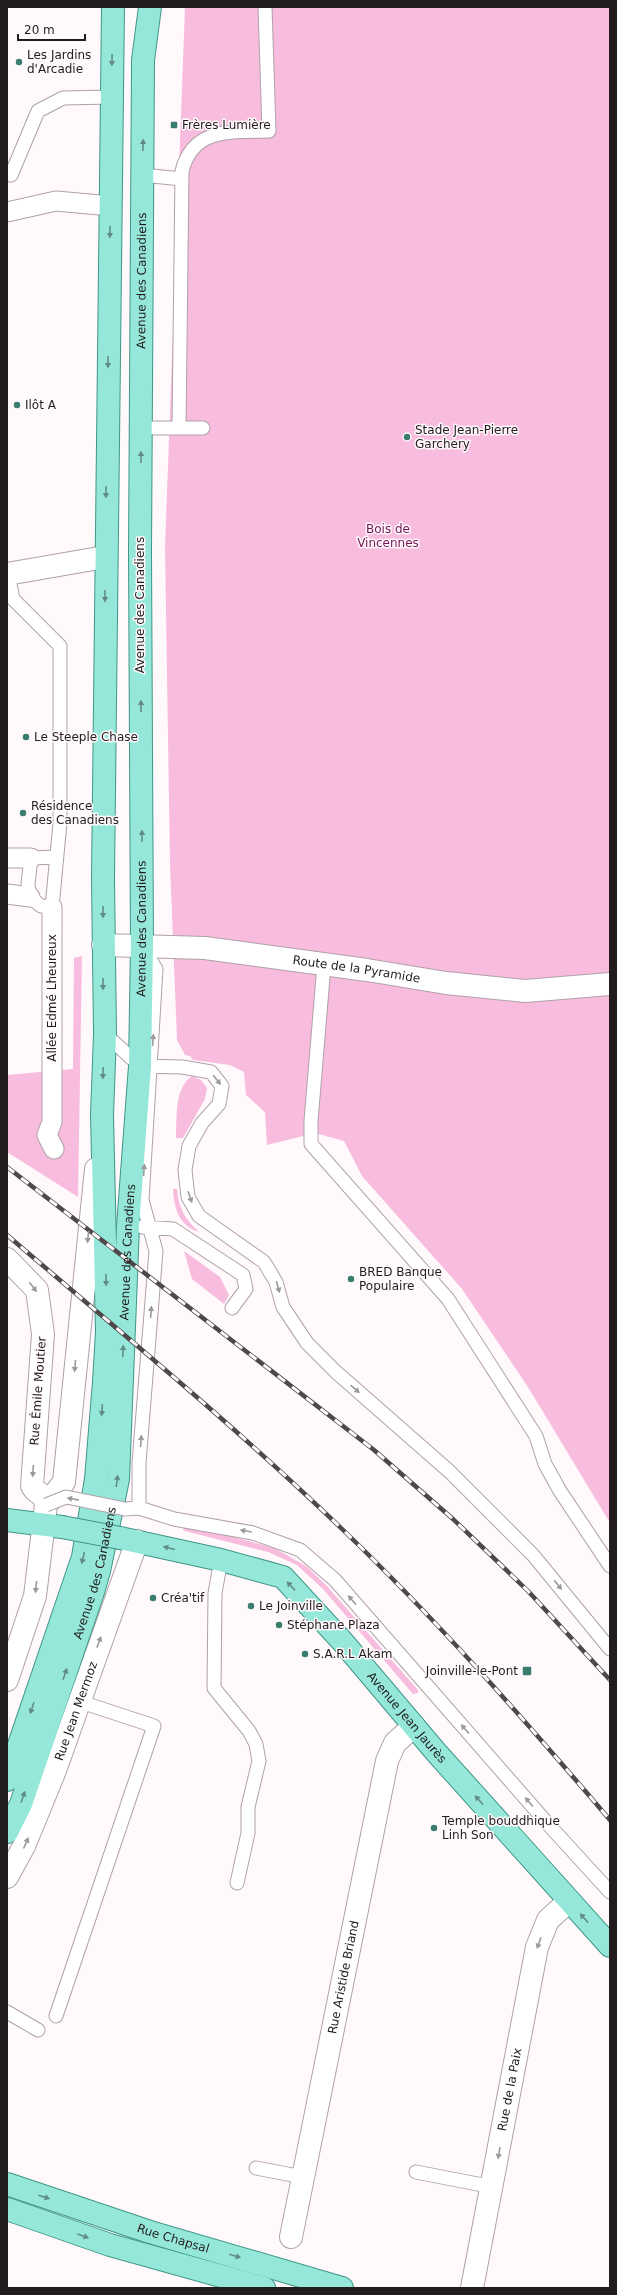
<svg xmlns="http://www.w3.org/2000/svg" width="617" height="2295" font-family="'DejaVu Sans',sans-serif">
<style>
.green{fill:#f8bcde}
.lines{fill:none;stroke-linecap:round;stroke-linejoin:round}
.service-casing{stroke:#afa1a8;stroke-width:15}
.pedestrian-casing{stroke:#afa1a8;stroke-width:21}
.minor-casing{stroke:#afa1a8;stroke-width:24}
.tertiary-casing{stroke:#afa1a8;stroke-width:24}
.primary-casing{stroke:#3f9687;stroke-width:24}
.service{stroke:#fff;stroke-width:13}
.pedestrian{stroke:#fff;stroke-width:19}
.minor{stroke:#fff;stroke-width:22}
.tertiary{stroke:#fff;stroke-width:22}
.primary{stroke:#95e8d9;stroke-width:22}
.rail-casing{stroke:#4e484b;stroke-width:4.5}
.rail{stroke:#fff9fc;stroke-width:3;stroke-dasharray:9;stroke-linecap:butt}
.service-bridge-casing{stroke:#afa1a8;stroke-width:15;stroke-linecap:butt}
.primary-bridge-casing{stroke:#3f9687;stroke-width:24;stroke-linecap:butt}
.service-bridge{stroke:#fff;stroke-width:13}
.primary-bridge{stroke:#95e8d9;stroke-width:22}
.oneway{fill:#618c85}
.oneway2{fill:#9c999a}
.poi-dot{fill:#397d6f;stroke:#fff9fc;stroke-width:1.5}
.labels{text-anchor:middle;stroke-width:3;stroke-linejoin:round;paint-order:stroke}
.poi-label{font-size:12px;fill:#221c1f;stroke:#fff9fc;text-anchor:start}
.street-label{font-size:12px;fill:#221c1f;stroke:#fff9fc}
.park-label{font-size:12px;fill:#751356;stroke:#fff9fc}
</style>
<rect width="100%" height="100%" fill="#fff9fc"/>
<path class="green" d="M185 7H610V1523L528 1387 462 1289 362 1176 344 1141 315 1133 267 1145 265 1112 246 1095 244 1072 230 1065 193 1060 190 1056 185 1055 177 1040 170 864 165 547Z
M82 956 78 1197 7 1152V1075L73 1069 74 958Z
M192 1076 201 1080 207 1088 205 1099 183 1138H176C177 1118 174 1088 192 1076Z
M173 1189H177C178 1208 186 1220 199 1232 179 1226 174 1208 173 1189Z
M184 1251 220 1277 229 1295 224 1304 192 1279Z
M185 1524 263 1545 276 1549 306 1566 326 1585 418 1690V1693L413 1694 323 1589 297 1565 268 1552 185 1531 183 1530Z"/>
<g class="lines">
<g class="service-casing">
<path id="service" d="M11 175 38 111 63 98 112 97
M142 175 182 179
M141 428H203
M179 428 182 171C193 127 232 132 269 131L265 7
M8 574 13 599 60 646V823L52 907 41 906 30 897 28 884 31 858 56 857
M324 965 311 1121V1144L448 1299 536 1436 545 1464 560 1491 610 1566
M105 1034 140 1066 182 1067 211 1072 222 1086 219 1104 202 1123 189 1146 185 1170 188 1197 199 1216 264 1262 276 1282 283 1307 307 1343 336 1372 450 1472 533 1555 610 1649
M142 1227 173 1229 243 1275 246 1289 232 1308
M139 1508V1463L156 1251 142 1200 156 969 144 949
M125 1509 139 1508 174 1519 253 1533 300 1550 335 1580 547 1823 610 1892
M221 1560 215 1593 214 1688 249 1731 256 1744 259 1761 248 1807V1833L237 1883
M7 2012 38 2030
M56 2016 154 1726 78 1701
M256 2168 303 2177
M416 2172 493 2187"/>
</g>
<g class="pedestrian-casing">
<path id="pedestrian" d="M7 212 56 201 111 206
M7 858H31
M7 894 30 897
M52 907V1122L47 1135 54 1149"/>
</g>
<g class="minor-casing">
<g id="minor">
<path d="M7 574 105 557"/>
<path d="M7 1259 37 1290 43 1334 32 1486 35 1490 44 1497 46 1505"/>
<path id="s1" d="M291 2237 387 1761 395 1743 414 1726"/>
<path id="s2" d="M472 2288 537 1947 548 1920 569 1901"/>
</g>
</g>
<g class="tertiary-casing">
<g id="tertiary">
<path id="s3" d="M103 945 205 948 367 970 446 983 525 991 610 984"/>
<path d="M7 1680 35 1596 46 1505 64 1482 96 1169"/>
<path id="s4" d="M7 1877 24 1846 54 1773 137 1541"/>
</g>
</g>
<g class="primary-casing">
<g id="primary">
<path d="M7 1520 62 1527"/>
<path id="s5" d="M120 1538 221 1560 283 1577 342 1641 435 1751 610 1946"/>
<path d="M7 1780 83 1557 96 1479 104 1382 107 1332 102 1115 105 1034 103 878 113 7"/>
<path id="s6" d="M7 1832 21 1804 93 1592 99 1571 118 1479 128 1226 140 1066 142 945 140 552 143 60 150 7"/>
<path id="s7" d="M7 2184 150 2232 342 2288"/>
<path d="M7 2209 110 2245 264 2288"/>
</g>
</g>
<use href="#service" class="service"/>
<use href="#pedestrian" class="pedestrian"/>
<use href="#minor" class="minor"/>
<use href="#tertiary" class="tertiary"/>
<use href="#primary" class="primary"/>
<g class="rail-casing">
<path id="rail" d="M7 1167 374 1450 453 1519 528 1591 610 1680
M7 1235C119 1331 234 1425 341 1528 436 1619 524 1719 610 1820"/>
</g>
<use href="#rail" class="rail"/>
<g class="service-bridge-casing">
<path id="service-bridge" d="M46 1505 66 1497 125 1509"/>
</g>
<g class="primary-bridge-casing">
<path id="primary-bridge" d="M62 1527 120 1538"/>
</g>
<use href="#service-bridge" class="service-bridge"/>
<use href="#primary-bridge" class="primary-bridge"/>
</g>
<defs><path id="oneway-solid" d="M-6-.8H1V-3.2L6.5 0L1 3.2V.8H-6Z"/></defs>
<g class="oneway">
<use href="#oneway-solid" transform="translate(112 60) rotate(91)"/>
<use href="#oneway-solid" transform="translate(143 145) rotate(-89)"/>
<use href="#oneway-solid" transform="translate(110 232) rotate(91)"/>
<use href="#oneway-solid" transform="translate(108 362) rotate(91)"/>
<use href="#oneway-solid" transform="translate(141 457) rotate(-90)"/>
<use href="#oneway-solid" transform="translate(106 492) rotate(91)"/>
<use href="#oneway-solid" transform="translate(105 596) rotate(90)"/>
<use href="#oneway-solid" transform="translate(141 706) rotate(-90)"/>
<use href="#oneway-solid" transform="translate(142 836) rotate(-90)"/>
<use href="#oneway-solid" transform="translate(103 912) rotate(90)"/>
<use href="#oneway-solid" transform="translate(103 984) rotate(90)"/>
<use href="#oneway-solid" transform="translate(103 1073) rotate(92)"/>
<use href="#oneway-solid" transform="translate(106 1280) rotate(89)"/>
<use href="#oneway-solid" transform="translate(123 1351) rotate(-88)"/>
<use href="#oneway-solid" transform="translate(102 1410) rotate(94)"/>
<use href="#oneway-solid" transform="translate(117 1481) rotate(-82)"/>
<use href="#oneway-solid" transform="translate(169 1548) rotate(-166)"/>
<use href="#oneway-solid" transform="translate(83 1558) rotate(103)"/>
<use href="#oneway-solid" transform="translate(291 1586) rotate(-133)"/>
<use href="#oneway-solid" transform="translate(65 1674) rotate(-71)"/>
<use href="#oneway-solid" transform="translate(32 1708) rotate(109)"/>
<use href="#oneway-solid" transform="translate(23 1797) rotate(-71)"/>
<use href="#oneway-solid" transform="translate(479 1800) rotate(-132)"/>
<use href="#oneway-solid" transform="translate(584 1918) rotate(-132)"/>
<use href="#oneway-solid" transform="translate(44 2197) rotate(18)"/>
<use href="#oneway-solid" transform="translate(83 2236) rotate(20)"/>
<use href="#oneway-solid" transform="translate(235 2256) rotate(16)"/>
</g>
<g class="oneway2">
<use href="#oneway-solid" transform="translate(153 1040) rotate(-86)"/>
<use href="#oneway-solid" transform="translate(217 1080) rotate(51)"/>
<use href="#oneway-solid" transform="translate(144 1170) rotate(-86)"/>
<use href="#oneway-solid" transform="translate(190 1197) rotate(71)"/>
<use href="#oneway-solid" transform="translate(88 1237) rotate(96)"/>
<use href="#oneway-solid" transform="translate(33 1287) rotate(53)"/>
<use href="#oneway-solid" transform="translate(278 1287) rotate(74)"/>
<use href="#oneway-solid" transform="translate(151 1312) rotate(-86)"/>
<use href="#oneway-solid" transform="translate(75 1366) rotate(95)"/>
<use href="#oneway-solid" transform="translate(355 1389) rotate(41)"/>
<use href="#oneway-solid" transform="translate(141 1441) rotate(-86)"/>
<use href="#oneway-solid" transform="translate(33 1471) rotate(94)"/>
<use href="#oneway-solid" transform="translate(73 1499) rotate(-169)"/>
<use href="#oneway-solid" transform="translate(246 1531) rotate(-170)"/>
<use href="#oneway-solid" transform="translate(558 1585) rotate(51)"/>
<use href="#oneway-solid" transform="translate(36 1587) rotate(96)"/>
<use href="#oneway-solid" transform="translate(352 1600) rotate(-131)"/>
<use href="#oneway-solid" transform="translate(99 1642) rotate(-70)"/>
<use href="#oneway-solid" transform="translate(465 1729) rotate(-131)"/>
<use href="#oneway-solid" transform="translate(529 1802) rotate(-131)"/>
<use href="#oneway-solid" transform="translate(26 1843) rotate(-66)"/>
<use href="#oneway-solid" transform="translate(539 1943) rotate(110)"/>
<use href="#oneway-solid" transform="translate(499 2153) rotate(100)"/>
</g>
<g class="poi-dot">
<circle cx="19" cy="62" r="4"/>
<rect x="170" y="121" width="8" height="8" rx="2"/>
<circle cx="17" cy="405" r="4"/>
<circle cx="407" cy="437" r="4"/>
<circle cx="26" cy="737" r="4"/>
<circle cx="23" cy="813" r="4"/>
<circle cx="351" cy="1279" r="4"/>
<circle cx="153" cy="1598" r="4"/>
<circle cx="251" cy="1606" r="4"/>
<circle cx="279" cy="1625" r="4"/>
<circle cx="305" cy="1654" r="4"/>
<rect x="522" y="1666" width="10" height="10" rx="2"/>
<circle cx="434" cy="1828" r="4"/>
</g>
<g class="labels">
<g class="poi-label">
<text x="27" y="59">Les Jardins<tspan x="27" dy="14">d'Arcadie</tspan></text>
<text x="182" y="129">Frères Lumière</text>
<text x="25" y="409">Ilôt A</text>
<text x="415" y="434">Stade Jean-Pierre<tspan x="415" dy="14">Garchery</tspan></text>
<text x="34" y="741">Le Steeple Chase</text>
<text x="31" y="810">Résidence<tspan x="31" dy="14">des Canadiens</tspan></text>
<text x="359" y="1276">BRED Banque<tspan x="359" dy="14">Populaire</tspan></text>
<text x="161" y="1602">Créa'tif</text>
<text x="259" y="1610">Le Joinville</text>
<text x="287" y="1629">Stéphane Plaza</text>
<text x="313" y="1658">S.A.R.L Akam</text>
<text x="518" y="1675" text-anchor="end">Joinville-le-Pont</text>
<text x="442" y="1825">Temple bouddhique<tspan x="442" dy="14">Linh Son</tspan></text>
</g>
<g class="street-label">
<text dy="4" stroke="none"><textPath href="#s6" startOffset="1570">Avenue des Canadiens</textPath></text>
<text transform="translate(140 605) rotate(-90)" y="4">Avenue des Canadiens</text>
<text dy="4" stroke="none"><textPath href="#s6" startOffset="922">Avenue des Canadiens</textPath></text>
<text dy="4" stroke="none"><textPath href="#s3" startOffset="255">Route de la Pyramide</textPath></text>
<text transform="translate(52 998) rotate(-90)" y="4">Allée Edmé Lheureux</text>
<text dy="4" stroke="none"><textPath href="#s6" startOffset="598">Avenue des Canadiens</textPath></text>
<text transform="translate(38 1391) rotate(-86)" y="4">Rue Émile Moutier</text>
<text dy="4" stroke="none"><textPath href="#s6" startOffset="274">Avenue des Canadiens</textPath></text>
<text dy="4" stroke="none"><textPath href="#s4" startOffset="180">Rue Jean Mermoz</textPath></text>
<text dy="4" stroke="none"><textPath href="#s5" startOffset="355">Avenue Jean Jaurès</textPath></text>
<text dy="4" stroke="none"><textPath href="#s1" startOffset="265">Rue Aristide Briand</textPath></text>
<text dy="4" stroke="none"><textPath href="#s2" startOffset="202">Rue de la Paix</textPath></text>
<text dy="4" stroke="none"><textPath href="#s7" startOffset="175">Rue Chapsal</textPath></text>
</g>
<g class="park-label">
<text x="388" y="533">Bois de<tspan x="388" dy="14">Vincennes</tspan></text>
</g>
</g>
<rect width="617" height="2295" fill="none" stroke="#221c1f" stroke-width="16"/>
<path d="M18 34v6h67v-6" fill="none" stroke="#221c1f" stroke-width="2"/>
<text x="24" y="34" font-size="12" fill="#221c1f" stroke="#fff9fc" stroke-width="3" paint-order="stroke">20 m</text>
</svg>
